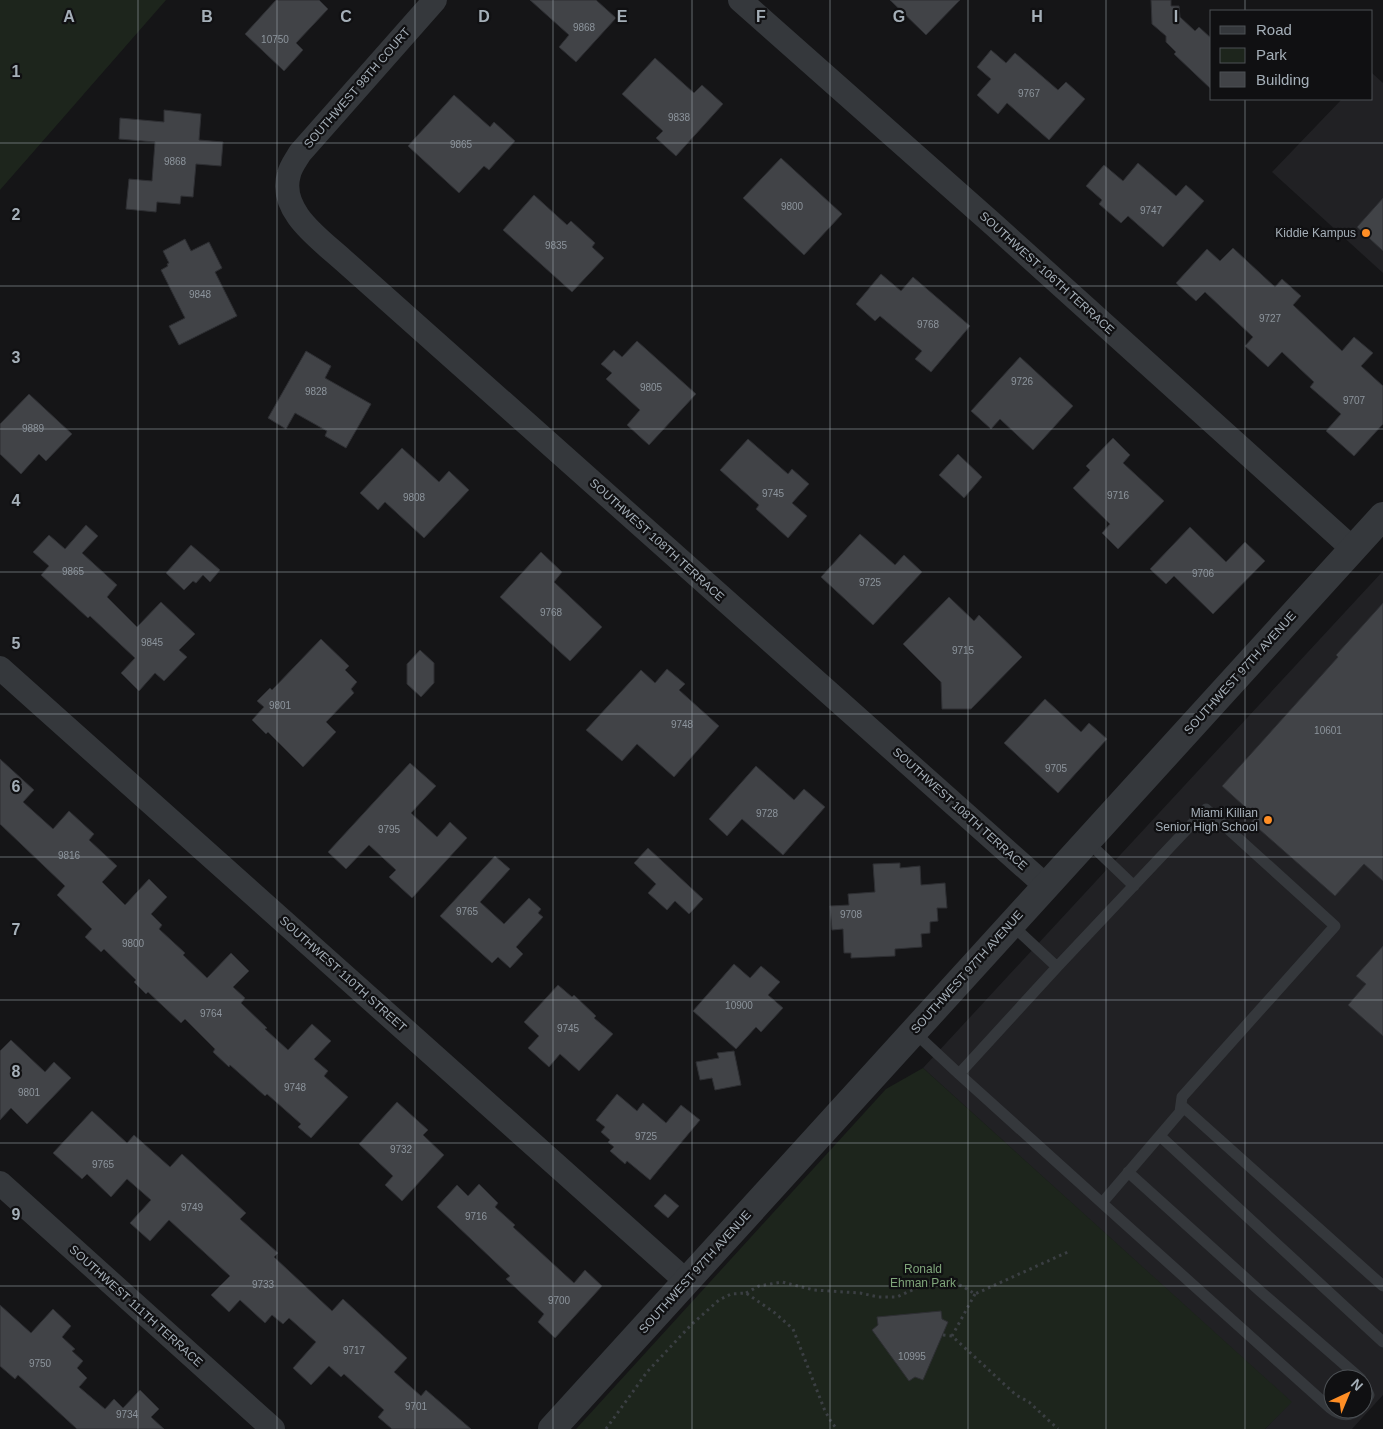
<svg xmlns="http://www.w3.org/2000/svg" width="1383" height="1429" font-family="Arial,sans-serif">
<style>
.built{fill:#212124;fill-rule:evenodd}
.green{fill:#1d251c}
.building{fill:#414347;stroke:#2e2f33}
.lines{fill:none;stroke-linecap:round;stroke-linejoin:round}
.path{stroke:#3b3f43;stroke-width:3;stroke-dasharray:2.5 4;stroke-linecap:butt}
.service{stroke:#35383c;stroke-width:11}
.minor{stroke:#35383c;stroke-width:24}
.tertiary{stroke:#35383c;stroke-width:28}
.grid{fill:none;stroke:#a5afb8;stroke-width:1;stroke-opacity:0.55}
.poi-dot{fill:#ff8e25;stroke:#101012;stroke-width:2}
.labels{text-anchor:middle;stroke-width:4.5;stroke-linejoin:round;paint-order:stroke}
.number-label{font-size:10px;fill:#8c949c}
.street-label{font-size:12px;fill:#a5afb8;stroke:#101012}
.poi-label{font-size:12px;fill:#a5afb8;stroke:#101012;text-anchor:end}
.park-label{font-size:12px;fill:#7fa57a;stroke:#101012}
.grid-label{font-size:16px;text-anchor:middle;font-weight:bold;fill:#a5afb8;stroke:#101012;stroke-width:4.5;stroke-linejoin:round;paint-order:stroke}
</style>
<rect width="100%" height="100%" fill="#151517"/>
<path class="built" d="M1372 73 1383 83V273L1272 172 1342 99H1372Z
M1383 571V1395L1352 1429H1265L1291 1402 923 1068ZM1333 1379H1363V1409H1333Z"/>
<path class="green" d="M0 0H166L0 190Z
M923 1068 1292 1402 1265 1429H576L886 1089Z"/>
<path class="building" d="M276 0H319L328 9 296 43 303 50 284 71 245 34Z
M530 0H596L616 18 576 62 559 47 569 35Z
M890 0H960L926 35Z
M1151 0H1171V6H1179L1180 17 1195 31 1199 27 1212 39V90L1174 54 1176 52 1166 42V36L1152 24Z
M991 50 1006 63 1015 53 1058 90 1066 82 1085 99 1049 140 1007 103 998 114 977 95 991 79 977 67Z
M655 58 694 93 702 85 723 104 676 156 656 138 663 131 622 94Z
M454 95 490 127 494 122 515 141 489 170 484 166 459 193 408 146Z
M164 110 201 114 199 140 223 142 221 166 196 164 193 197 181 196 180 204 157 202 156 212 126 209 129 179 152 181 155 142 119 139 120 118 164 122Z
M781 158 842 214 804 255 743 198Z
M1138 163 1176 196 1186 185 1204 201 1163 247 1128 216 1121 223 1099 204 1102 200 1086 186 1104 165 1123 181Z
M534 195 567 225 571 221 595 243 592 247 604 258 572 292 503 230Z
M1383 198V251L1357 227Z
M185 239 191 251 209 242 222 268 215 272 237 316 179 345 169 326 185 318 161 270 168 266 167 264 169 263 163 251Z
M1233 248 1275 287 1282 279 1301 296 1293 305 1342 351 1354 337 1373 353 1361 366 1383 386V424L1354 456 1326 431 1341 414 1310 387 1314 382 1282 352 1268 367 1245 346 1253 337 1205 292 1196 301 1176 283 1207 249 1220 261Z
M881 274 901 291 913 277 970 326 931 372 915 359 922 351 880 316 875 321 856 304Z
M637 341 696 394 649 445 627 425 640 410 606 379 612 373 601 364 614 350 622 357Z
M306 351 331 366 325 378 371 404 346 448 325 436 327 431 295 413 286 429 268 418Z
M1020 357 1073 406 1033 450 1000 419 991 429 971 411Z
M29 394 72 434 46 461 39 454 21 474 0 454V424Z
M1113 438 1130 455 1123 463 1164 501 1118 549 1102 533 1110 524 1073 488 1090 470 1086 466Z
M748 439 788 474 792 469 809 484 792 503 807 516 788 538 756 509 759 505 720 470Z
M402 448 439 482 449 471 469 490 424 538 385 502 378 510 360 493Z
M958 454 982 477 964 498 939 475Z
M86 525 98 536 82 553 117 585 107 597 137 627 161 602 195 634 179 650 187 657 164 681 155 673 139 691 121 673 135 658 90 616 88 618 41 575 49 566 33 552 49 535 65 549Z
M1190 527 1226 562 1245 542 1265 561 1213 614 1174 576 1166 584 1150 569Z
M860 534 895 565 904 555 922 572 873 625 821 577Z
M191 545 220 570 210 582 203 575 196 583 193 581 184 590 166 573Z
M541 552 562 572 554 582 602 627 570 661 500 597Z
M949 597 974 621 979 615 1022 657 971 709H942L941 682 903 644Z
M1383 603V881L1364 864 1335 896 1251 822 1256 817 1222 786 1338 657 1336 655Z
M321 639 349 666 345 670 357 682 351 689 354 693 326 722 336 732 303 767 268 732 266 734 252 720 264 707 257 701 270 688 272 690Z
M420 650 434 663V683L421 697 407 684V664Z
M667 669 685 684 679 690 719 726 674 777 637 744 622 761 586 730 641 670 655 683Z
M1045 699 1081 732 1089 723 1107 739 1058 793 1004 743Z
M0 759 34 790 23 802 53 829 69 811 94 834 89 840 117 866 102 882 125 905 149 879 167 897 151 914 162 925 159 929 185 953 183 955 207 978 231 953 249 971 233 987 245 998 241 1003 267 1028 265 1029 288 1050 312 1024 331 1041 314 1059 328 1071 324 1076 348 1097 311 1138 298 1127 301 1124 267 1094 265 1096 230 1065 229 1067 213 1052 215 1049 185 1019 181 1023 148 992 146 994 134 982 136 980 104 949 101 952 85 937 92 929 57 895 65 886 0 824Z
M410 763 436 786 411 813 437 837 450 822 467 838 412 898 389 877 396 870 369 845 346 869 328 852Z
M756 766 794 800 804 789 825 807 783 855 742 819 727 836 709 819Z
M648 848 703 899 689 914 675 901 667 910 648 893 656 884 634 863Z
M495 856 510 869 480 902 504 924 529 898 541 909 538 913 543 917 516 947 523 954 510 968 498 957 492 963 440 916Z
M900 863V868L920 866 921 885 945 883 947 908H937L938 921 930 922V933L921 934 922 947 895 949V956L851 958V953H844L843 929 832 930 830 906 849 905 848 894 875 892 873 864Z
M1383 946V1036L1348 1005 1366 984 1356 976Z
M734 964 750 978 761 966 780 982 768 995 783 1008 761 1032 756 1027 736 1049 693 1011Z
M558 985 572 997 574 995 596 1016 594 1018 613 1034 579 1071 560 1054 549 1067 528 1048 539 1036 524 1022Z
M11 1040 45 1072 54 1062 71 1078 27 1124 11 1108 0 1120V1051Z
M734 1051 741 1085 715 1090 712 1078 700 1080 696 1062 719 1058 717 1053Z
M617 1094 637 1111 643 1103 666 1123 681 1105 700 1120 650 1180 627 1161 625 1164 610 1151 614 1147 608 1142 610 1140 601 1132 605 1127 596 1120Z
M397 1102 428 1130 423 1135 444 1155 402 1201 385 1185 393 1176 359 1144Z
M92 1111 127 1143 134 1135 170 1167 182 1154 246 1213 240 1219 278 1253 274 1257 332 1311 343 1299 407 1358 394 1372 421 1396 426 1390 471 1429H392L378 1417 384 1410 344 1374 341 1377 329 1366 311 1385 293 1368 316 1342 289 1318 283 1324 272 1315 265 1323 240 1300 229 1312 211 1295 230 1276 169 1220 150 1241 130 1223 151 1200 127 1179 111 1197 87 1174 82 1179 53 1153Z
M479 1184 498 1203 495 1207 515 1225 513 1227 574 1283 585 1270 602 1286 555 1338 538 1322 544 1314 506 1279 510 1276 437 1207 457 1185 468 1196Z
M665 1194 679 1206 668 1218 654 1206Z
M0 1305 31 1333 53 1309 71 1326 62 1337 75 1349 72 1351 83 1361 77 1368 87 1378 79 1387 105 1409 114 1399 123 1408 140 1390 159 1409 151 1417 164 1429H77L18 1375 15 1379 0 1366Z
M941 1311 942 1319 948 1322 923 1380 915 1377 909 1381 872 1330 878 1325 877 1317Z"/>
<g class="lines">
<path class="path" d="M746 1293 759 1286 782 1282 814 1290 860 1293 878 1297H897L932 1281H948L962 1286 975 1294 1070 1251
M975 1294 952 1336 1016 1395 1029 1402 1058 1429
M943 1335 952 1336
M606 1429 647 1372 691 1325 719 1300 731 1294 746 1293 775 1313 793 1329 825 1411 832 1423 837 1429"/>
<path class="service" d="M1087 841 1134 886
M913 1031 959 1074 1057 967 1011 924
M959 1074 1102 1203 1180 1112 1182 1097 1335 926 1206 809 1057 967
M1181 1105 1383 1286
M1160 1136 1383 1342
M1128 1172 1261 1292 1361 1379
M1102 1203 1330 1408C1340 1416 1349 1418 1360 1409
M1363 1382 1369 1395 1363 1406"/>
<path class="minor" d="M435 0 300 153C296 160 291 166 289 174 278 211 320 239 343 260L1046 886
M740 0 994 225 1353 549
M0 668 686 1281
M0 1183 273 1429"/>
<path class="tertiary" d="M552 1429 1383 516"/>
</g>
<path class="grid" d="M138 0V1429M277 0V1429M415 0V1429M553 0V1429M692 0V1429M830 0V1429M968 0V1429M1106 0V1429M1245 0V11M1245 99V1429M0 143H1383M0 286H1383M0 429H1383M0 572H1383M0 714H1383M0 857H1383M0 1000H1383M0 1143H1383M0 1286H1383"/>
<g class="poi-dot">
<circle cx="1366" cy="233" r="5"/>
<circle cx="1268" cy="820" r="5"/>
</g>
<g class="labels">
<g class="number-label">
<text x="584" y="31">9868</text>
<text x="275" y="43">10750</text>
<text x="1029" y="97">9767</text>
<text x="679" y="121">9838</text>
<text x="461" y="148">9865</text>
<text x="175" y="165">9868</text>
<text x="792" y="210">9800</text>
<text x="1151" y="214">9747</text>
<text x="556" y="249">9835</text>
<text x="200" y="298">9848</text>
<text x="1270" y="322">9727</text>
<text x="928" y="328">9768</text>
<text x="1022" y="385">9726</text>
<text x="651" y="391">9805</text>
<text x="316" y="395">9828</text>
<text x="1354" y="404">9707</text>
<text x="33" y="432">9889</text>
<text x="773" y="497">9745</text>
<text x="1118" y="499">9716</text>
<text x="414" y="501">9808</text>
<text x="73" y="575">9865</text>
<text x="1203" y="577">9706</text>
<text x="870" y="586">9725</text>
<text x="551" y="616">9768</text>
<text x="152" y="646">9845</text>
<text x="963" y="654">9715</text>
<text x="280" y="709">9801</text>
<text x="682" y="728">9748</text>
<text x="1328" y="734">10601</text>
<text x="1056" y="772">9705</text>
<text x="767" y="817">9728</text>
<text x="389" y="833">9795</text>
<text x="69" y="859">9816</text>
<text x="467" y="915">9765</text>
<text x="851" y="918">9708</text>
<text x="133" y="947">9800</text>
<text x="739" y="1009">10900</text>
<text x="211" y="1017">9764</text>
<text x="568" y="1032">9745</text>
<text x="295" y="1091">9748</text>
<text x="29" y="1096">9801</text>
<text x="646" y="1140">9725</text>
<text x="401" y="1153">9732</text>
<text x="103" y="1168">9765</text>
<text x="192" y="1211">9749</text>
<text x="476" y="1220">9716</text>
<text x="263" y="1288">9733</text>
<text x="559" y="1304">9700</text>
<text x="354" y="1354">9717</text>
<text x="912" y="1360">10995</text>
<text x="40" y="1367">9750</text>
<text x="416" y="1410">9701</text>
<text x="127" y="1418">9734</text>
</g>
<g class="street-label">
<text transform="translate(357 88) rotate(-49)" y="4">SOUTHWEST 98TH COURT</text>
<text transform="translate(1047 273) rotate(42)" y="4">SOUTHWEST 106TH TERRACE</text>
<text transform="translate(657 540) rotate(42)" y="4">SOUTHWEST 108TH TERRACE</text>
<text transform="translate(1240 673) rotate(-48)" y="4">SOUTHWEST 97TH AVENUE</text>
<text transform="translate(960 809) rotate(42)" y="4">SOUTHWEST 108TH TERRACE</text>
<text transform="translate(967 972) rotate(-48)" y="4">SOUTHWEST 97TH AVENUE</text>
<text transform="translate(343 974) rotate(42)" y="4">SOUTHWEST 110TH STREET</text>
<text transform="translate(695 1272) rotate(-48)" y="4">SOUTHWEST 97TH AVENUE</text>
<text transform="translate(136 1306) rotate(42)" y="4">SOUTHWEST 111TH TERRACE</text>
</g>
<g class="poi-label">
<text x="1356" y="237">Kiddie Kampus</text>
<text x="1258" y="817">Miami Killian<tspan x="1258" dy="14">Senior High School</tspan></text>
</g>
<g class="park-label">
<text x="923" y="1273">Ronald<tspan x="923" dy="14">Ehman Park</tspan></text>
</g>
</g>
<g class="grid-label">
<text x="69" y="22">A</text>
<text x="207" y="22">B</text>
<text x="346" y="22">C</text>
<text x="484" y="22">D</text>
<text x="622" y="22">E</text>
<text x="761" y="22">F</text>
<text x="899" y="22">G</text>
<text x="1037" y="22">H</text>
<text x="1176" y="22">I</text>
<text x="16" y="77">1</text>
<text x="16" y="220">2</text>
<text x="16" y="363">3</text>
<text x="16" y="506">4</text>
<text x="16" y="649">5</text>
<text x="16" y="792">6</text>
<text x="16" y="935">7</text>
<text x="16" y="1077">8</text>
<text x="16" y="1220">9</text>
</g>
<rect x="1210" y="10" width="162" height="90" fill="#101012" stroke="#4c5054"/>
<rect x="1220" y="26" width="25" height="8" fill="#35383c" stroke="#4c5054"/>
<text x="1256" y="35" font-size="15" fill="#a5afb8">Road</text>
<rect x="1220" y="48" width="25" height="15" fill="#1d251c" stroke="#4c5054"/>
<text x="1256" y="60" font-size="15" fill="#a5afb8">Park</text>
<rect x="1220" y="72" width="25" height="15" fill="#414347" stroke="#4c5054"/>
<text x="1256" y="85" font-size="15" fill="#a5afb8">Building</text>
<g transform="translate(1348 1394) rotate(44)"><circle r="24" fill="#101012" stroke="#4c5054"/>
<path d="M0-4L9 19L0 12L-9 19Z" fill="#ff8e25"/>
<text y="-8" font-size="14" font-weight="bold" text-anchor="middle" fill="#a5afb8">N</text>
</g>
</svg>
